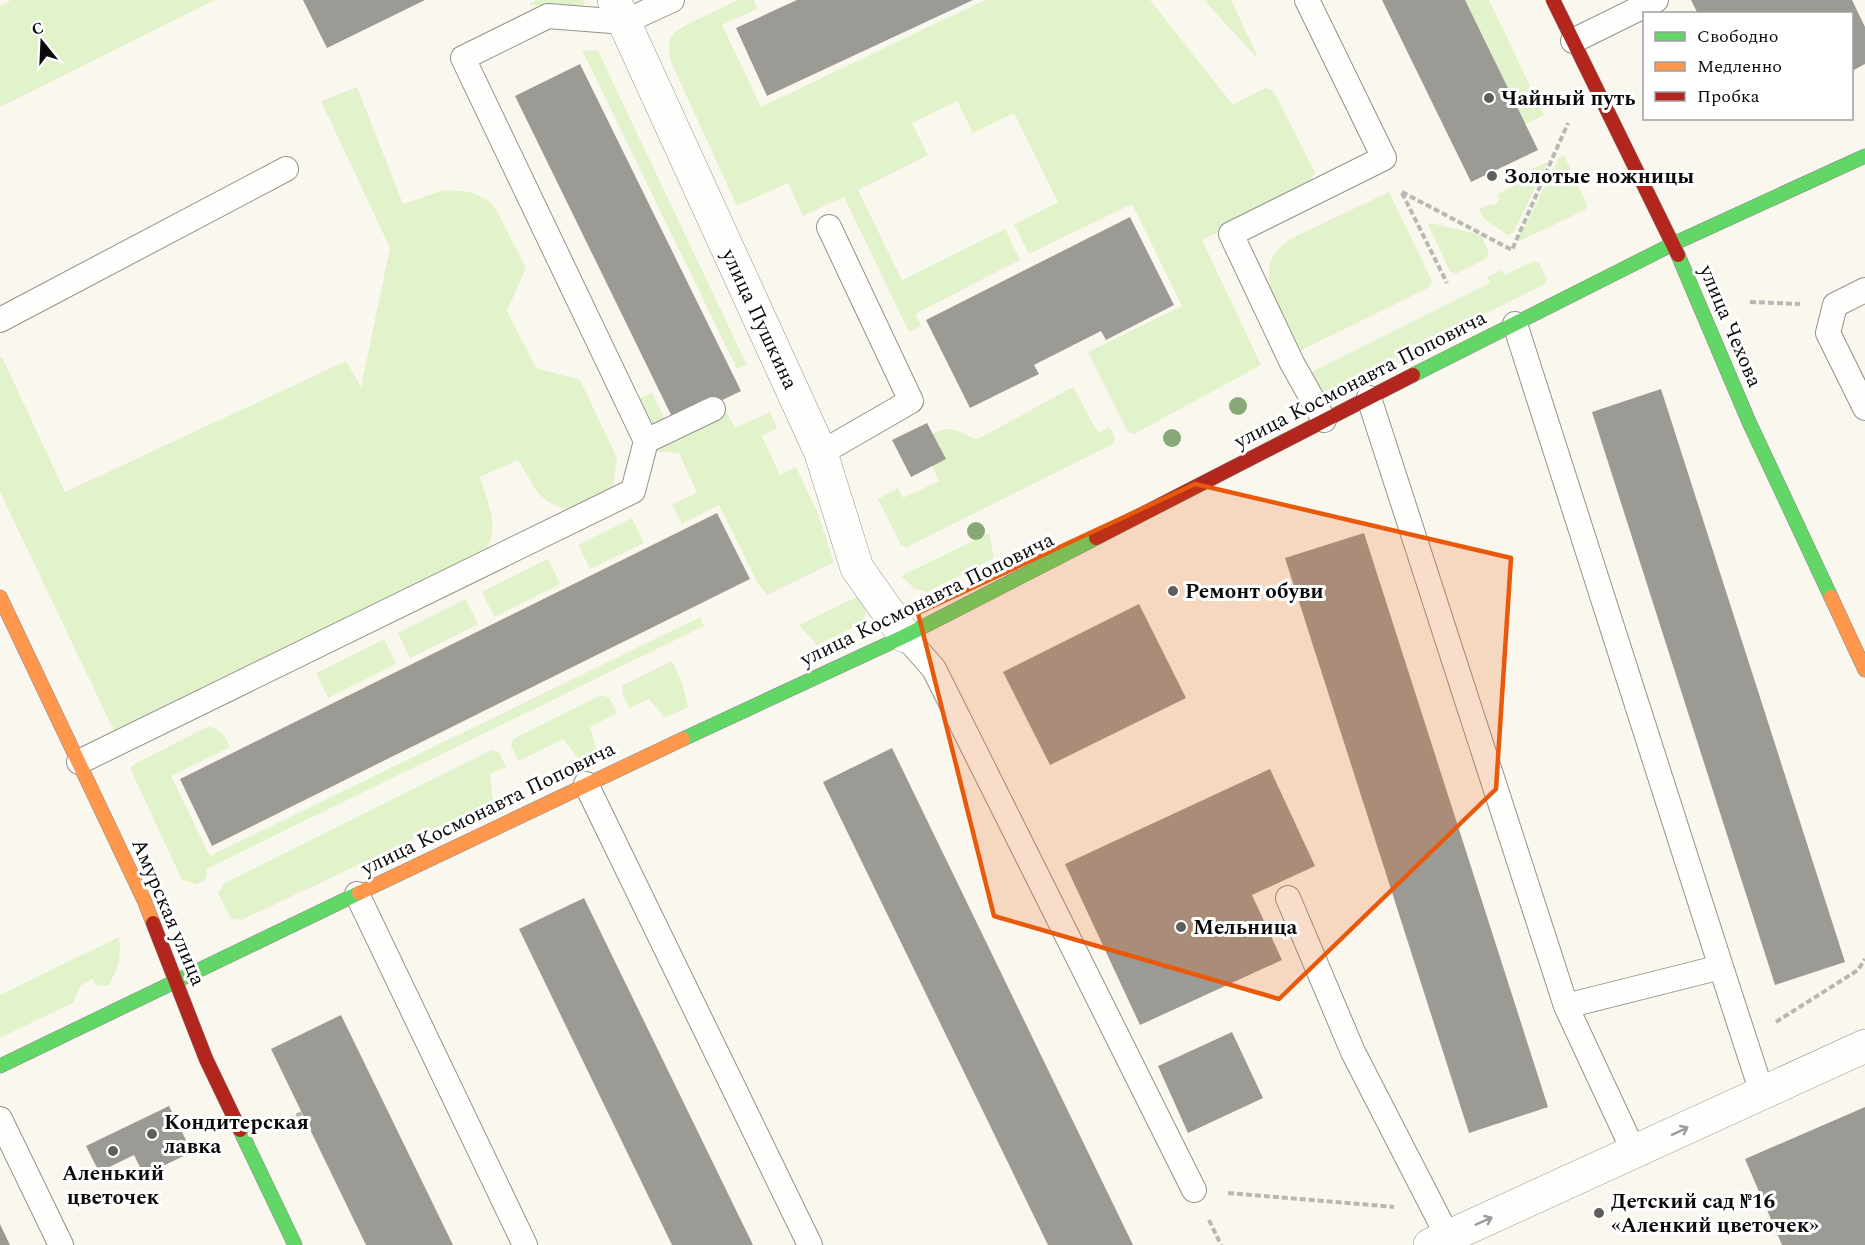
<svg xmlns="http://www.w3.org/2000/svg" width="1865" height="1245" font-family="Spectral,serif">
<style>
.green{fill:#e2f2cb}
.building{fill:#9c9a95}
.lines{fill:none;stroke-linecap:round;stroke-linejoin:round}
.lane-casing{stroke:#93928d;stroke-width:26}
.street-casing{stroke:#93928d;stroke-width:34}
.fast-casing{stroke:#898884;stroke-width:15}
.slow-casing{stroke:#898884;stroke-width:15}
.jam-casing{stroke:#898884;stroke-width:15}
.path{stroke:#b7b7b5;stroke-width:4;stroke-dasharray:6 3;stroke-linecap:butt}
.lane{stroke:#fefefc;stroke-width:24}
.street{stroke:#fefefc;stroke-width:33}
.fast{stroke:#63d668;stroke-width:14}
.slow{stroke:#ff974d;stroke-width:14}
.jam{stroke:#b3261e;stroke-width:14}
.tree{fill:#86a977}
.oneway{stroke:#9d9d9c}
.marked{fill:#e8590c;fill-opacity:0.2;stroke:#e8590c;stroke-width:4.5;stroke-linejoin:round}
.poi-dot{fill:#5f5e5a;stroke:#fff;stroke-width:2}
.labels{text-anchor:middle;stroke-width:6;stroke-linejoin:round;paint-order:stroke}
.poi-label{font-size:21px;font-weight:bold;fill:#0b0b0b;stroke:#fff;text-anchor:start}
.street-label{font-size:21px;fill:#0b0b0b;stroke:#fff}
</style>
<rect width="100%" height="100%" fill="#faf8ee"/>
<path class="green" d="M11 0H215L0 107V6Z
M536 0H584L585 4 580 8 530 5 529 4Z
M738 0H754L757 9 722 25 761 107 985 0H1150L1233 105 1265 88 1273 90 1315 173 1306 187 1299 194 1202 240 1261 365 1134 434 1128 432 1088 352 1182 306 1132 204 1029 254 1014 225 1058 202 1014 113 973 133 957 101 912 123 928 155 858 190 902 280 1005 229 1020 260 915 314 921 326 909 332 844 197 803 216 788 183 737 206 671 62C663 34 678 29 700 18 713 12 725 6 738 0Z
M1204 0H1231L1257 55 1255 56Z
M1457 0H1489L1544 115 1519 127Z
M582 50 598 51 747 365 737 369Z
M357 87 403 204 444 190 471 192 484 198 492 204 498 213 526 268 507 311 536 368 580 380 617 458 613 486 606 495 577 509H564L548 502 537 492 518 460 480 477C487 503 502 527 484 553L115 733 0 492V358L2 357 65 492 346 361 361 387 390 248 321 101Z
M1564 155 1587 205 1585 210 1520 241 1519 237 1559 158Z
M1548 162 1513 233 1508 235 1484 219 1479 209 1490 204 1495 205 1500 199 1497 194 1534 176 1531 169Z
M1389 192 1432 281 1430 287 1298 352C1292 339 1286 326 1280 313 1267 282 1259 259 1292 238Z
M1431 223 1481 235 1489 253 1487 258 1456 274 1450 271 1428 225Z
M1534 261 1539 263 1547 279 1545 284 1405 354 1408 361 1400 365 1396 358 1339 386 1342 393 1331 395 1321 392 1308 374 1490 283 1487 277 1502 270 1505 275Z
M1073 387 1098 433 1110 427 1115 438 1113 444 907 547 901 545 878 499 898 488 903 498 939 481 923 447V439C948 425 951 426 976 440Z
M652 393 672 433 724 407 735 428 770 412 777 428 762 436 780 475 796 467 818 514 834 562 767 595 757 582 719 505 682 524 672 504 697 493 679 453 645 451 626 410 642 397Z
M632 518 644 543 590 569 578 545Z
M989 533 994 558 927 592 915 589 901 576Z
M548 559 560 584 494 617 482 592Z
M865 593 867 608 863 623 817 645 799 625Z
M466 599 478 624 410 658 398 633Z
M700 617 704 626 206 869 207 874 205 880 196 884 182 880 130 768 136 763 207 727C221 727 225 736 230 747L171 776 210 856Z
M384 639 396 664 328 698 316 673Z
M672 661 682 682 688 707 665 718 649 699 629 708 622 692 623 685Z
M602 695 609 698 617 713 590 727 597 751 580 760 563 739 518 761 511 746 513 739Z
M492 750 499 752 506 767 490 774 493 801 242 920 231 919 218 893 225 883Z
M119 937C122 956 118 970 108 986L96 985 93 979 80 986 74 1002 0 1038V995Z"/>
<path class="building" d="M303 0H425L327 48Z
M797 0H973L767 96 736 28Z
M1382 0H1465L1538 150 1471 182Z
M1691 0H1852L1865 27V64L1852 71V14H1698Z
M580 64 741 391 675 423 515 96Z
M1130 217 1174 305 1106 340 1101 331 1034 365 1039 374 970 408 926 320Z
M1661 389 1845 962 1775 985 1592 412Z
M927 423 946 459 911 477 892 440Z
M717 513 750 579 212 846 180 779Z
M1364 533 1548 1107 1469 1133 1285 558Z
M1139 604 1186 698 1050 765 1003 672Z
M892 748 1133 1245H1048L823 782Z
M1270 769 1315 866 1252 895 1282 960 1140 1025 1065 864Z
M584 898 753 1245H672L519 929Z
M341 1015 453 1245H366L271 1049Z
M1232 1032 1263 1098 1188 1133 1158 1066Z
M169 1106 192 1152 144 1175 134 1155 99 1172 86 1146Z
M1865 1107V1245H1782L1745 1159Z
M0 1224 10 1245H0Z"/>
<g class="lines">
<g class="lane-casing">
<path id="lane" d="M1307 0 1384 158 1231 234 1292 363 1324 420
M1573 41 1656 0
M1865 290 1835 305 1828 333 1865 408
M0 320 286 169
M1369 398 1566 1006 1721 967 1515 324
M646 441 713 409
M821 453 911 401 829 227
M905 636 934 669 1194 1190
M79 762 633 491 646 441 463 58 548 16 624 22 672 0
M586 784 810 1245
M357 894 525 1245
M1288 898 1353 1052 1448 1237
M1721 967 1762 1093
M1566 1006 1634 1152
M0 1119 61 1245"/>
</g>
<g class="street-casing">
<path id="street" d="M614 0 821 453 857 568 905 636
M1430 1245 1865 1046"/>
</g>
<g class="fast-casing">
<path id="fast" d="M1678 255 1749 422 1831 597
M1413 375 1673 244 1865 156
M683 739 905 636 1096 538
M0 1066 359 893
M240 1130 295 1245"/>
</g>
<g class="slow-casing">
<path id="slow" d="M0 597 144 900 153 923
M1831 597 1865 670
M359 893 683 739"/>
</g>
<g class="jam-casing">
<path id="jam" d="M1553 0 1678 255
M1096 538 1413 375
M153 923 206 1059 240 1130"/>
</g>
<path class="path" d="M1402 192 1512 250 1568 123
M1402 193 1447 283
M1750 302 1800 304
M1776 1022 1858 970 1865 959
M280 1123 302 1113
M1228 1193 1394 1207
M1209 1220 1221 1245"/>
<use href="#lane" class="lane"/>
<use href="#street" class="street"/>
<use href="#fast" class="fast"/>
<use href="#slow" class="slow"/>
<use href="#jam" class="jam"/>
</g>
<g class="tree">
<circle cx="1238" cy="406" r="9"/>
<circle cx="1172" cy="438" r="9"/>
<circle cx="976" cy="531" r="9"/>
</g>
<defs><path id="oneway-shaft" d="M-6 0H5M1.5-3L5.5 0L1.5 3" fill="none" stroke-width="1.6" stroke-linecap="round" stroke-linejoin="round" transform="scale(1.5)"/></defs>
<g class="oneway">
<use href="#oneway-shaft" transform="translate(1680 1131) rotate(-25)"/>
<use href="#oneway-shaft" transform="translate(1484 1221) rotate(-24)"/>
</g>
<path class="marked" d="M1195 484 1511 558 1496 789 1279 999 994 916 918 613Z"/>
<g class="poi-dot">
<circle cx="1489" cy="98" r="6"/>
<circle cx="1492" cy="176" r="6"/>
<circle cx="1173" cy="591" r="6"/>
<circle cx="1181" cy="927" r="6"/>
<circle cx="152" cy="1134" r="6"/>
<circle cx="113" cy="1151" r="6"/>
<circle cx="1599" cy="1213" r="6"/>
</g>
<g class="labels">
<g class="poi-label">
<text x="1501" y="105">Чайный путь</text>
<text x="1504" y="183">Золотые ножницы</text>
<text x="1185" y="598">Ремонт обуви</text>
<text x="1193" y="934">Мельница</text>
<text x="164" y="1129">Кондитерская<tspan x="164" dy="24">лавка</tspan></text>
<text x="113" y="1180" text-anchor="middle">Аленький<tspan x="113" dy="24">цветочек</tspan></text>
<text x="1611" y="1208">Детский сад №16<tspan x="1611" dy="24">«Аленкий цветочек»</tspan></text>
</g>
<g class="street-label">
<text transform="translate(760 319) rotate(65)" y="7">улица Пушкина</text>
<text transform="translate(1731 326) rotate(67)" y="7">улица Чехова</text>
<text transform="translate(1360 379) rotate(-27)" y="7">улица Космонавта Поповича</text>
<text transform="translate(927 599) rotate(-26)" y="7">улица Космонавта Поповича</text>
<text transform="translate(488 808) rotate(-26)" y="7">улица Космонавта Поповича</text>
<text transform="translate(169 912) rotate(67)" y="7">Амурская улица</text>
</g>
</g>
<rect x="1643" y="12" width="210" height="108" fill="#ffffff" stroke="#9d9d9d" stroke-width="1.5"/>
<rect x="1655" y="32" width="30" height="9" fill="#63d668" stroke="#9d9d9d" stroke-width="1.5"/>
<text x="1697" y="42" font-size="18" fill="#0b0b0b">Свободно</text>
<rect x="1655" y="62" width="30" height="9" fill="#ff974d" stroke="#9d9d9d" stroke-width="1.5"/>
<text x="1697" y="72" font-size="18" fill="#0b0b0b">Медленно</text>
<rect x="1655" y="92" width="30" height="9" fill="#b3261e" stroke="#9d9d9d" stroke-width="1.5"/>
<text x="1697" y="102" font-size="18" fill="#0b0b0b">Пробка</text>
<g transform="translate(42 42) rotate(342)" stroke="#ffffff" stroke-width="4.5" paint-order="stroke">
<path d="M0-4.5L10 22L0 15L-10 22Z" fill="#0b0b0b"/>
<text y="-9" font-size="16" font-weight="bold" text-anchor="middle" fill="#0b0b0b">С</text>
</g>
</svg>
